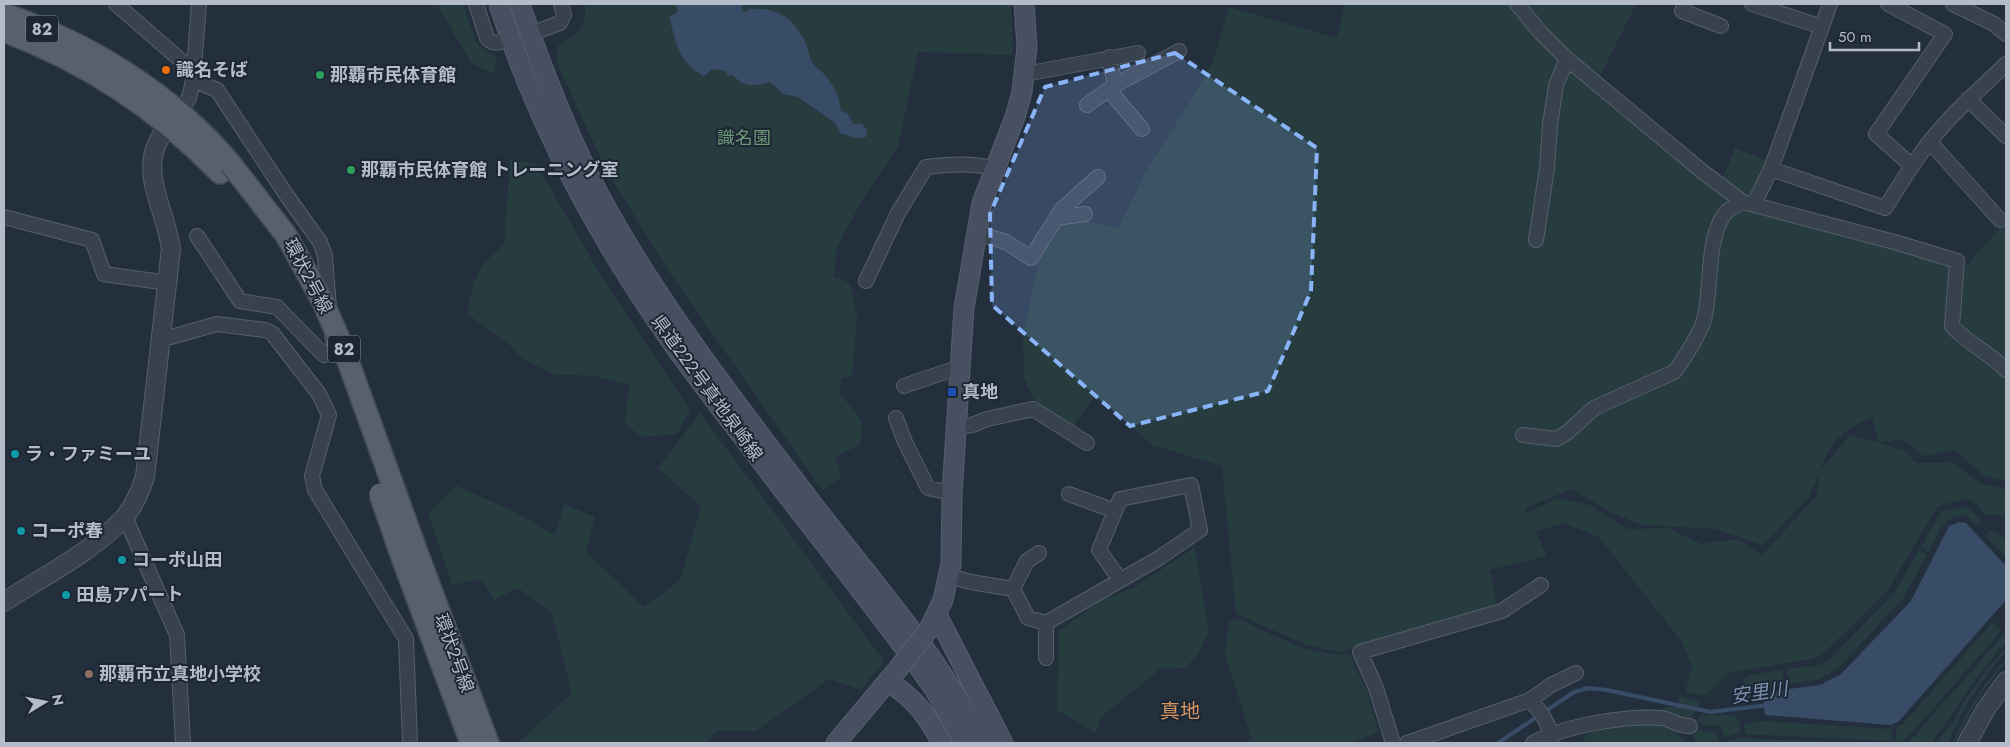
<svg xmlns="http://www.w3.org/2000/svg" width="2010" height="747" font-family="Jost,'Noto Sans JP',sans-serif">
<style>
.green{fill:#263c3f;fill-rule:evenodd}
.water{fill:#394c67}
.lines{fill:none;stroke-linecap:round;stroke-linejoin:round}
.stream{stroke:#394c67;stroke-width:4}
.minor-casing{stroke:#565f6c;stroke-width:16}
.tertiary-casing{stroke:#565f6c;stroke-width:20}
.secondary-casing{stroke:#565f6c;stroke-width:21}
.primary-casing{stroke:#414a57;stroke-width:24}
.minor{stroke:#38414e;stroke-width:14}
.tertiary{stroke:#38414e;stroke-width:18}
.secondary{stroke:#465061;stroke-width:19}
.primary{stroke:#56606e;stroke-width:21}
.secondary-bridge-casing{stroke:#565f6c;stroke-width:21;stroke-linecap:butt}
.primary-bridge-casing{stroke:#414a57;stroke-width:24;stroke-linecap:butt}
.secondary-bridge{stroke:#465061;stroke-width:19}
.primary-bridge{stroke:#56606e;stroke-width:21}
.marked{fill:#8ab4f8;fill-opacity:0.2;stroke:#8ab4f8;stroke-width:4;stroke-dasharray:10 6;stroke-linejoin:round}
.food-dot{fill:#e8710a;stroke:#1d2633;stroke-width:2}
.leisure-dot{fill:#2e9e5b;stroke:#1d2633;stroke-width:2}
.transit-dot{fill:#1a4fb4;stroke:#1d2633;stroke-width:2}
.culture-dot{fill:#0f9aa8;stroke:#1d2633;stroke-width:2}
.education-dot{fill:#8d6e63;stroke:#1d2633;stroke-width:2}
.labels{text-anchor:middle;stroke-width:4;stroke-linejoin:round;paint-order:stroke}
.shield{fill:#1d2633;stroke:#878f9c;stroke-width:1}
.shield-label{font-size:16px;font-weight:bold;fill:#b4bcc9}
.poi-label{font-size:18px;font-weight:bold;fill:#b4bcc9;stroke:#1d2633;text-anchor:start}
.park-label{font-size:18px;fill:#6b9a76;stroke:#1d2633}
.street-label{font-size:18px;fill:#b4bcc9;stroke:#1d2633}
.water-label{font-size:19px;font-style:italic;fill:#7c92b1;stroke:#1d2633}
.quarter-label{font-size:20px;fill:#d59563;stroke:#1d2633}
</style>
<rect width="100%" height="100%" fill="#242f3e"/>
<path class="green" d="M437 4H463L477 44 497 58 493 74 471 63Z
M585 4H1011L1013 55 918 52 898 147 864 197 837 247 834 276 850 283 857 315 852 377 841 378 840 393 862 421 861 444 835 457 841 477 822 490 670 273 606 170 557 63 558 46C580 31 586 32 585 4Z
M1345 4H1513L1737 203 1965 267 2006 222V481L1984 476 1955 450 1923 456 1902 439 1879 443 1904 450 1916 463 1952 462 1980 483 2006 489V512L2001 515H1985L1976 504 1968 499 1941 505 1935 510 1888 590 1823 654 1811 659 1728 673 1705 696 1685 693 1692 667 1682 642 1599 537 1564 523 1536 532 1547 556 1490 570 1498 608 1476 615 1339 652 1306 645 1236 614 1222 466 1152 445 1110 406 1094 398 1073 426 1034 400 1024 378 1023 337 1039 261 1064 222H1092L1118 229 1145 173 1191 100 1212 64 1229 7 1337 38ZM1873 417 1878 443 1850 435 1820 471C1829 442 1845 428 1873 417ZM1818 475V494L1762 555 1737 539 1701 544 1668 528 1627 529 1590 505 1557 498 1527 513 1525 508 1572 489 1612 513 1643 525 1715 529 1763 545 1809 497Z
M1525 4H1636L1599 78 1536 20Z
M1735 148 1769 161 1754 199H1747L1721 182Z
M510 159 537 165 603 279 690 410 677 434 641 437 625 423 629 385 594 376 552 374 523 359 510 345 467 314C474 278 475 269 504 244Z
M700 413 884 661 861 690 829 679 756 731H717L706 743H518L572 693 552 613 518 588 494 600 481 579 452 585 428 513 457 486 515 512 555 535 564 504 595 517 586 552 644 607 680 580 701 507 658 468Z
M1965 507 1969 508 1982 521 1977 525 1967 516C1944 512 1938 535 1929 552L1921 547 1939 515 1943 511Z
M1991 530 2006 539V557L1985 535Z
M1195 547 1209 632 1198 654 1186 668 1160 669 1101 717 1096 733 1057 710 1059 631 1102 600 1135 587Z
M1919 550 1927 555 1902 600 1837 669 1819 679 1789 684 1786 669 1820 665 1829 660 1895 592Z
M1239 619C1270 633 1315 660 1349 653L1367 691 1379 732 1351 743H1244L1252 740 1225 654 1229 622Z
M1992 623 2001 631 1908 737 1903 741 1896 742V728L1903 724Z
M2004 634 2006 636V641C1986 666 1967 690 1950 717 1944 726 1936 733 1933 743H1908Z
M2006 648V651C1981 681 1963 707 1948 743H1938L1940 737 1952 724 1963 703 1989 667Z
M2006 659V662C1985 686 1968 714 1955 743H1952C1966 711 1983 685 2006 659Z
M1782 670 1784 685 1762 688 1758 693V702L1742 704 1740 684 1749 675Z
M1679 696 1701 702 1689 722 1648 714 1668 707H1677Z
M1701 715H1735V719H1739L1741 730 1739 733 1725 737 1720 726H1705L1697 721Z
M1660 721 1675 730 1687 743H1582L1587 734 1614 726Z
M1761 721 1892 729V741L1745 734 1744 724Z
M1693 730 1716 732 1721 743H1697L1692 733Z
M1740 738 1851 743 1728 742Z"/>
<path class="water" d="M675 4H742V11L746 12 749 9C777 7 794 18 806 44 809 51 809 58 814 65 816 68 820 70 823 73 834 87 838 92 841 110L848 114 853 124H862L867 130 866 137 855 138 840 133 835 123 798 97 783 94 770 82C756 86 744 88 733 75L728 76 726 71 712 69 704 76C677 61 677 44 669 17L678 12Z
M1959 522 1966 523 2006 566V600L1899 721 1891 725 1765 715 1763 697 1767 692 1820 685 1841 674 1911 601 1949 526Z"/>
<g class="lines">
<path class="stream" d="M1498 743 1574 692 1588 688 1607 690 1710 712 1769 705"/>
<g class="minor-casing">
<path id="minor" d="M116 4 177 57 186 64 194 67
M476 4 487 38C494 46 501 42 510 39
M1517 4 1540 32 1567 59 1703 172 1743 202 1898 243 1957 261 1952 326C1968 344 1990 353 2006 370
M1685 4 1682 11 1721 26
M1752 4 1822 27
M1888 4 1945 34 1876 134 1912 166
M1953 4 1994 24 2006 34
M530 34 560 23 564 15 561 4
M1109 57 1115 85
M1025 74 1138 53
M193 80 217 90 287 196 320 242 325 256 329 308
M1109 90 1142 129
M1968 99 2006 136
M1087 105 1115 85 1179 51
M179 113 189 98 193 80 199 4
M1930 142 2000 220
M1771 169 1885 208C1903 180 1920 151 1943 126 1962 104 1985 85 2006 64
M1754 204 1771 169 1830 4
M4 217 92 240 104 274 168 283
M1056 218 1085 214
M977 233 1006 242 1031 258 1062 209 1098 177
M197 236 240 301 277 307 324 355 335 349 332 335
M1536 240 1547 168 1550 125 1556 85 1567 59
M866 281 898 213 926 167C948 164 973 162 995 169
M161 338 171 337 217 324 265 330 272 333 319 394 329 415 312 476 315 490 406 639 410 743
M904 386 951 370H962
M896 418 905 442 928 488 952 493
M958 427 972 425 987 419 1033 409 1087 443
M1523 435 1556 439 1568 432 1594 408 1674 372C1682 363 1701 331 1704 320 1712 289 1706 240 1724 215 1729 208 1736 205 1743 202
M1069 494 1115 511
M125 517 177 635 183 743
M949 576 971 582 1013 589 1028 618 1046 623 1159 558 1200 530 1191 485 1120 499 1099 550 1120 580
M1013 589 1027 561 1039 553
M1046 658V623
M1530 700 1551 685 1576 673
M1393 743 1376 688 1360 652 1502 611 1541 585
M1407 743 1530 700C1542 713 1551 725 1551 743
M1533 743C1563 726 1626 715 1661 718 1672 719 1679 727 1690 726"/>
</g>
<g class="tertiary-casing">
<path id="tertiary" d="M4 602C42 577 92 552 124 518 134 506 140 492 145 477L171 249C167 215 143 179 156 146 160 135 169 125 176 117
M1967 743 1986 709 2006 681"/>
</g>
<g class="secondary-casing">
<path id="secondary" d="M499 4C537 124 597 235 669 338 689 367 711 395 733 424 794 505 858 585 918 666L935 690 965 743
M520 4C542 69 567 134 599 195 659 306 738 406 814 506 873 583 939 656 982 743
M937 615 1003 743
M929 629 943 600 951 564 952 493 964 308 982 203 1015 117 1022 92 1027 47 1024 4
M888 681C917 701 925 713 942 743
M836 743 898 669"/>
</g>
<g class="primary-casing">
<path id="primary" d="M4 14C89 43 172 94 230 163
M4 31C86 62 158 109 220 173
M418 555 488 743
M403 560 471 743"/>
</g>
<use href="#minor" class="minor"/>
<use href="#tertiary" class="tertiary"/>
<use href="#secondary" class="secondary"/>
<use href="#primary" class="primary"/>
<g class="secondary-bridge-casing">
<path id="secondary-bridge" d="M898 669 929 629"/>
</g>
<g class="primary-bridge-casing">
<path id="primary-bridge" d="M230 163 286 235 323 302 344 350 418 555
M380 494 403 560"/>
</g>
<use href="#secondary-bridge" class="secondary-bridge"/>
<use href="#primary-bridge" class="primary-bridge"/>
</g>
<path class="marked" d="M1175 53 1317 148 1311 291 1268 391 1130 426 992 305 990 214 1045 87Z"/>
<circle class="food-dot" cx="166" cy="70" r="5"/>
<g class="leisure-dot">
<circle cx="320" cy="75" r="5"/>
<circle cx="351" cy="170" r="5"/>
</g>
<rect class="transit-dot" x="947" y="387" width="10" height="10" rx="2.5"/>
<g class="culture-dot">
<circle cx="15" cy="454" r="5"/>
<circle cx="21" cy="531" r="5"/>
<circle cx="122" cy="560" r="5"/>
<circle cx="66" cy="595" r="5"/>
</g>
<circle class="education-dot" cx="89" cy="674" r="5"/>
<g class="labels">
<g class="shield">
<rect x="26" y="15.5" width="32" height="27" rx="4"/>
<rect x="328" y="335.5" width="32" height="27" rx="4"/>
</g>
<g class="shield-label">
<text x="42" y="35">82</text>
<text x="344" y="355">82</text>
</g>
<g class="poi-label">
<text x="176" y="76">識名そば</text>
<text x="330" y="81">那覇市民体育館</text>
<text x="361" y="176">那覇市民体育館 トレーニング室</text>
<text x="962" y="398">真地</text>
<text x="25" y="460">ラ・ファミーユ</text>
<text x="31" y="537">コーポ春</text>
<text x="132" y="566">コーポ山田</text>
<text x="76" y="601">田島アパート</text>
<text x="99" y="680">那覇市立真地小学校</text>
</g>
<g class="park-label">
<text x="744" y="144">識名園</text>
</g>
<g class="street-label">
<text transform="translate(308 276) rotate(62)" y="6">環状2号線</text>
<text transform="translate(707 388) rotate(54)" y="6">県道222号真地泉崎線</text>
<text transform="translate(454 653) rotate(70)" y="6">環状2号線</text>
</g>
<g class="water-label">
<text transform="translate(1759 692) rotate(-8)" y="7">安里川</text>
</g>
<g class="quarter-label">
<text x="1180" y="718">真地</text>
</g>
</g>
<rect width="2010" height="747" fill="none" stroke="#b4bcc9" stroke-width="10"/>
<g transform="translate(45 702) rotate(80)" stroke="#1d2633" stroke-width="4" paint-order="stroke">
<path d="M0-4L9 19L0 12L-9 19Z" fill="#b4bcc9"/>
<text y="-8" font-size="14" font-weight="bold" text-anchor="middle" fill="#b4bcc9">N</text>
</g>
<path d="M1830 42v8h89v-8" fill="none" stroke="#b4bcc9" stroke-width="2.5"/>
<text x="1838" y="42" font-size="15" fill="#b4bcc9" stroke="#1d2633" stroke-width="4" paint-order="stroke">50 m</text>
</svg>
